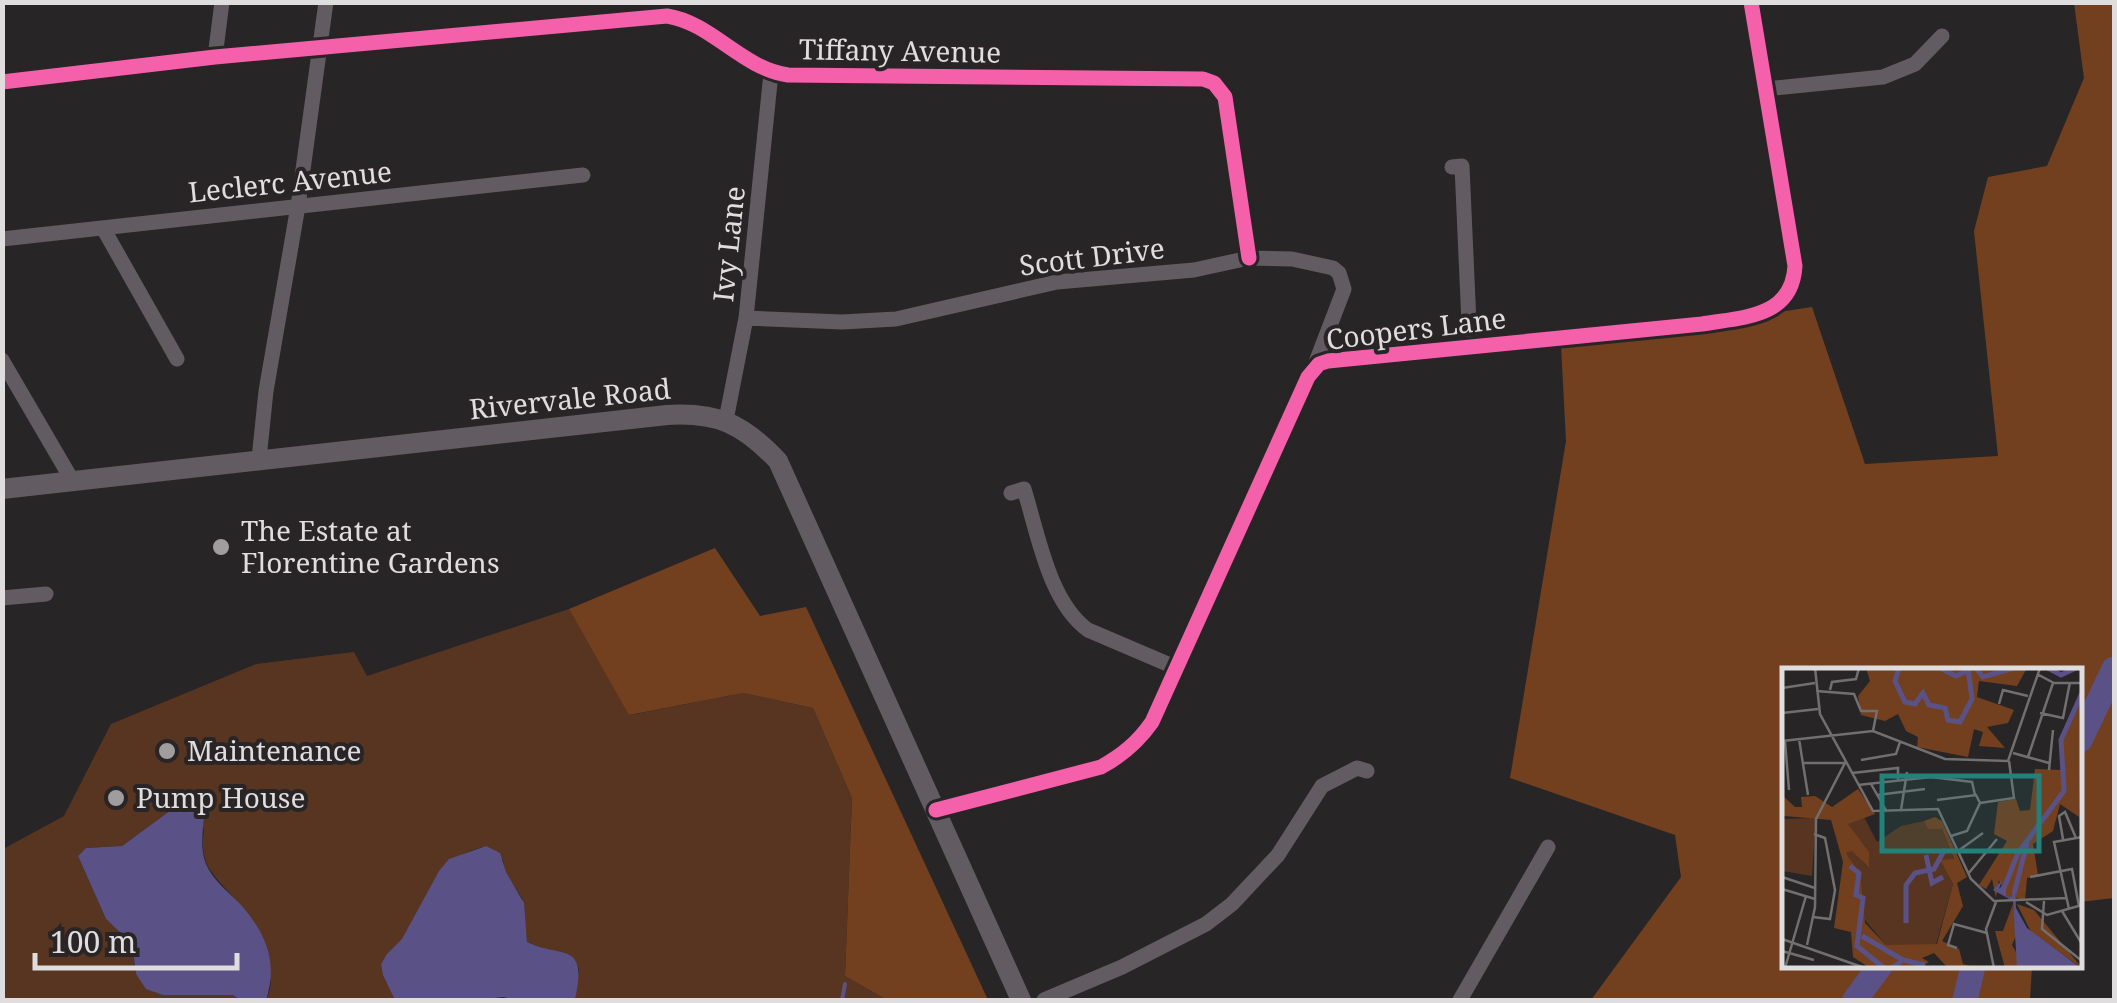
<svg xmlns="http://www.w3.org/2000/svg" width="2117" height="1003" font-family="'Noto Serif',serif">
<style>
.green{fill:#573520}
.forest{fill:#72401f}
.water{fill:#5a5186}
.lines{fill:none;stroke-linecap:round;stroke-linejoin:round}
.stream{stroke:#5a5186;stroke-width:4}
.river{stroke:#5a5186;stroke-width:25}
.minor{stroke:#625c62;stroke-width:15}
.tertiary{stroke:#625c62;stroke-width:20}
.cycleway-casing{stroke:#292426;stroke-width:21}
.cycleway{stroke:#f560ab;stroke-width:15}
.poi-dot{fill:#a09d9e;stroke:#292426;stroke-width:4}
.labels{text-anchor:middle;stroke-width:8;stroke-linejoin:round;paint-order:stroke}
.street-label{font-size:28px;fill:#e0ddde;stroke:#292426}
.poi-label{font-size:28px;fill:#e0ddde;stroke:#292426;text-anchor:start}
.inset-river{fill:none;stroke:#5a5186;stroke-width:5}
.inset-road{fill:none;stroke:#726f70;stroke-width:2.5}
.view{fill:#248079;fill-opacity:0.15;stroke:#248079;stroke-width:5}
.inset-edge{fill:none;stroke:#e0ddde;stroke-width:5}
</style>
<rect width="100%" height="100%" fill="#282526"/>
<path class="green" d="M569 609 630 715 743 693 813 708 852 798 845 976 887 1000H575L579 969 575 960 527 942 522 898 505 872 503 860 486 846C427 861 433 896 403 939 396 948 387 954 381 964L395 1000H266C269 993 272 985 270 978 266 960 250 917 239 904 217 876 198 870 204 829L171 810 122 846 86 848 78 856 106 919 132 944 136 974 163 995H233L240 1000H3V849L64 816 111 724 256 664 354 652 367 676Z"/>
<path class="forest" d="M2074 3H2114V898L2080 902V670H1784V966H2032L2030 1000H1591L1681 877 1675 835 1510 778 1566 441 1561 346 1812 307 1865 464 1998 456 1974 231 1988 177 2047 166 2084 78Z
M715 548 760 616 806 607 988 1000H887L845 976 852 798 813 708 743 693 629 715 569 609Z"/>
<path class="water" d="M192 803 204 809C204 827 199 847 206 864 214 882 229 892 242 906 267 935 278 964 266 1000H240L233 995H163L146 989 136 974 132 944 106 919 78 856 86 848 122 846 171 810Z
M486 846 500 853 506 872 524 903 527 942C563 959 588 940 575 1000H516L503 997 479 1000H395L383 975 381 964 387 954 402 939 439 871 449 859Z"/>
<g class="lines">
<path class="stream" d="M842 1000 845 984"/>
<path class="river" d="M2080 740 2114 669
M1855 1000 1880 966
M1965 1000 1973 966"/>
<path class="minor" d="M215 57 222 2
M2 82 215 57 667 16C712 23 741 68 788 75L1203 79 1214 83 1225 97 1249 258
M1766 89 1883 77 1915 64 1942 36
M1452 167 1462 166 1470 346
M103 228 177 359
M2 239 583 175
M746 318 842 322 896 319 1057 282 1194 270 1249 258 1292 259 1333 268 1339 273 1344 289 1313 370
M2 360 72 480
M726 420 746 318 771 73
M259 459 266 391 298 206 326 2
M1011 493 1024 489C1038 534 1049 602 1088 630L1177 668
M2 598 46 594
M936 810 1101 767C1123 755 1138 742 1152 722L1308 377 1319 364 1328 361 1702 324C1743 317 1792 318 1795 266L1751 2
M1044 1000 1122 967 1206 924 1232 904 1278 855 1322 786 1357 768 1367 771
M1460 1000 1548 847"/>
<path class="tertiary" d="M2 489 667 415C718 412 743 424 778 461L1021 1000"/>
<g class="cycleway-casing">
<path id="cycleway" d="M2 82 215 57 667 16C712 23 741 68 788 75L1203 79 1214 83 1225 97 1249 258
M936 810 1101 767C1123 755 1138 742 1152 722L1308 377 1319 364 1328 361 1702 324C1743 317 1792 318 1795 266L1751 2"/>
</g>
<use href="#cycleway" class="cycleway"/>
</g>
<g class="poi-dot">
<circle cx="221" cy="547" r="10"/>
<circle cx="167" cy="751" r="10"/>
<circle cx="116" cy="798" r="10"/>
</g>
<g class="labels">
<g class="street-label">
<text transform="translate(900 51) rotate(1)" y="10">Tiffany Avenue</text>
<text transform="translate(290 182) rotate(-6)" y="10">Leclerc Avenue</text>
<text transform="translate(729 244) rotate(-84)" y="10">Ivy Lane</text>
<text transform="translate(1092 257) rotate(-7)" y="10">Scott Drive</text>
<text transform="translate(1416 329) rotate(-7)" y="10">Coopers Lane</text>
<text transform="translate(570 399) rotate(-6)" y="10">Rivervale Road</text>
</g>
<g class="poi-label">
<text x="241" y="541">The Estate at<tspan x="241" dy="32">Florentine Gardens</tspan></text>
<text x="187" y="761">Maintenance</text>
<text x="136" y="808">Pump House</text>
</g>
</g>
<g transform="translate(1782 668)">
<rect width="300" height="300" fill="#282526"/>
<path d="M81 147 95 174 119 158 142 153 147 161H160L172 192H158L171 216 153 280 104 277 78 246V205L64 185 70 182 86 200 65 156ZM34 150 30 208 0 203V151Z" fill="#573520"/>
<path d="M84 0H245L235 18 197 13 195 29 232 42 226 55 205 59 223 80 197 78 201 64 192 61 186 89 135 79 136 69 124 63 116 46 103 53 79 47 76 28 88 13ZM300 25 297 149 278 136 271 163 251 176 256 207 245 210 243 232 224 228 217 212 214 230 210 211 204 221 197 217 225 173 212 166 216 134 234 131 238 143 248 142 253 101 281 102 279 72ZM76 121 93 146 66 156 87 184V200L70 183 64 185 78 205 83 255 104 277 155 276 171 216 158 192 172 191 160 161H146L142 153 153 149 160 153 185 209 175 215 181 238 160 273 177 281 181 296 195 300H166L152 285 140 290 147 294 141 298 153 300H88L71 289 69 264 52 260 61 194 49 152 2 148 0 127 13 139H20L19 129 33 128 50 139ZM231 236 235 265 230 277 237 289 235 300H223L213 263H221ZM235 236 252 242 300 300 249 264Z" fill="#72401f"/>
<path d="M220 212 217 221 224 213V228L230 229 233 218 234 240 245 260 299 300H235L231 233 211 222Z" fill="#5a5186"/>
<path class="inset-river" d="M117 0 113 13 123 34 133 36 141 25 147 37 163 40 166 52 178 54 190 31 186 0M158 0 174 8 187 2M194 0 201 9 232 0M266 0 279 7 294 0M144 187 150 215 161 209M68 198 77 205 74 227 81 230 75 278 102 300M222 220 236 185 282 123 279 72 300 25M232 226 245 175M124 255V217L133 205 152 201 163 181M80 268 121 292M110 300 121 292 143 297"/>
<path class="inset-road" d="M33 0 38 46 91 143 156 141 189 211 212 233 284 230M255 6 272 15H300M0 20 33 15M48 22 50 14 74 11 77 0M34 23 72 26 79 43H95L91 63M217 36 221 22 246 28M0 45 36 41M258 45 281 50 288 14M17 71 26 127M0 73 91 63 163 91 226 93 258 0M3 73 7 122M231 85 267 95M246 89 271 15M79 92 114 86 118 74M21 95H62M267 102 271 62M70 105 116 100V112M89 116 105 144M76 117 149 109 190 114 193 127M95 127 143 121M155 132 194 127 198 135M119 142 125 104M169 168 185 163 198 135 232 130 227 93M281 171 277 148 283 144 294 170M176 183 201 165M186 206 215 171M0 209 33 220M248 209 290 201 297 238M0 221 33 231M262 233 260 261 300 293M244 234 265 247 300 237M287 241 272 174 300 169M280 243 300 276M31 249 48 251 53 222 43 170 32 166M0 271 83 300M25 277 33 239 34 151 64 93M175 280 166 277 172 256 205 265M0 283 32 292M3 300 24 228M212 300 204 261 214 234"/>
<path class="view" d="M100 108H257V183H100Z"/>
<rect width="300" height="300" class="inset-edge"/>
</g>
<rect width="2117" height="1003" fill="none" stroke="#e0ddde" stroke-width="10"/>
<path d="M35 953v15h202v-15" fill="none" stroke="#e0ddde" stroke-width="5"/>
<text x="50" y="953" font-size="30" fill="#e0ddde" stroke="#292426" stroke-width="8" paint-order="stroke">100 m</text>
</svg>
